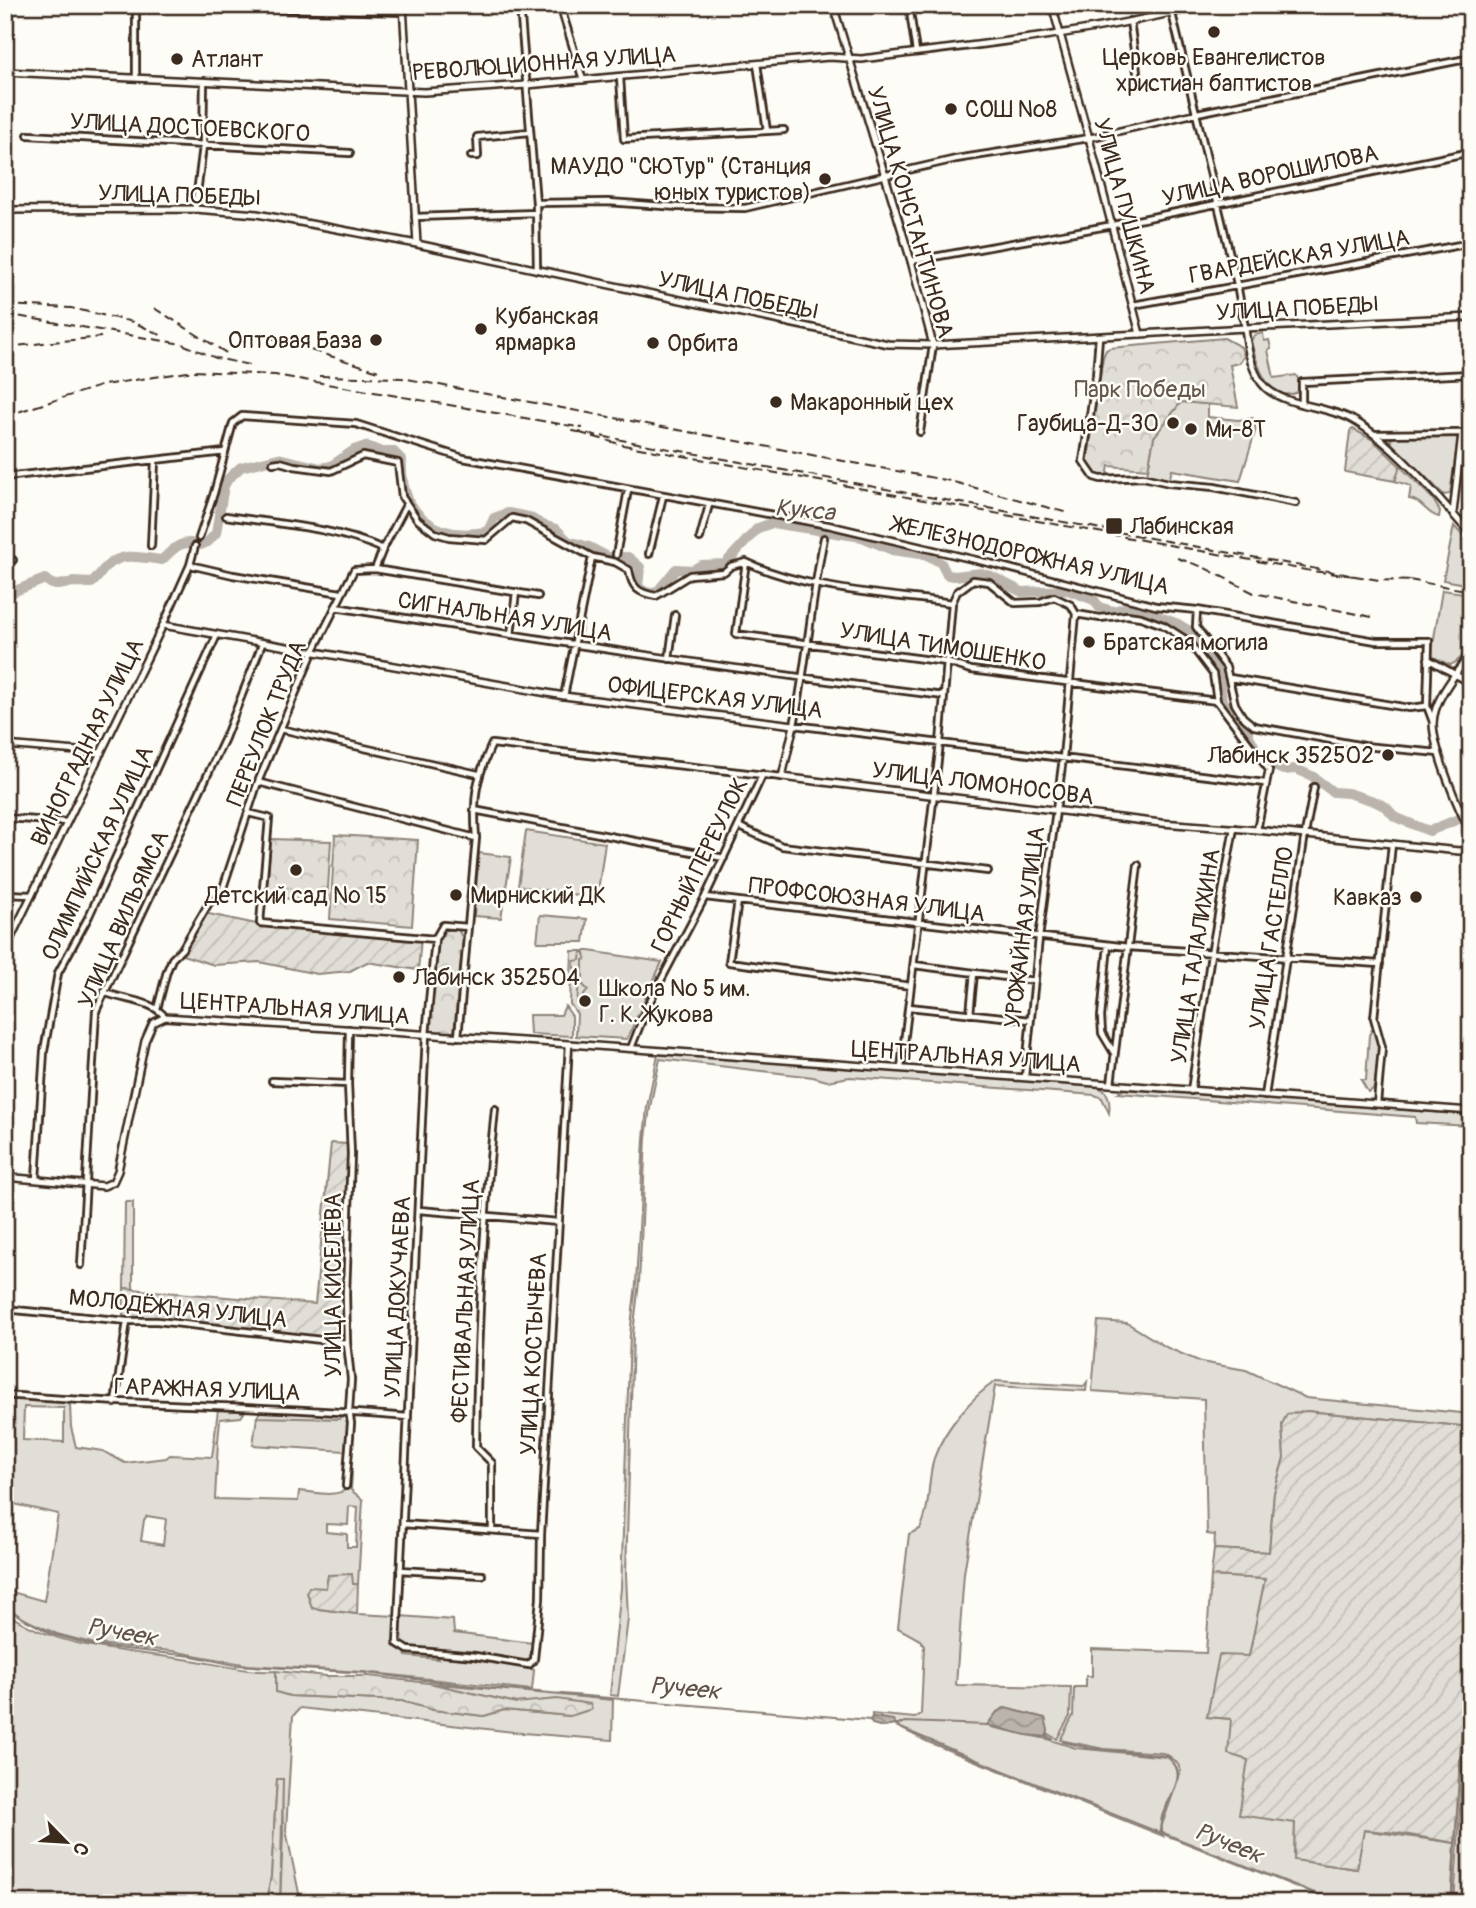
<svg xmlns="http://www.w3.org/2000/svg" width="1476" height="1908" font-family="Pangolin,sans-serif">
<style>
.grass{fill:#e1ded7;stroke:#8e847a;stroke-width:2;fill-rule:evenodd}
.forest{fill:url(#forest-crowns);stroke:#8e847a;stroke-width:2}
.garden{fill:url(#garden-furrows);stroke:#8e847a;stroke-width:2}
.water{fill:url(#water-waves);stroke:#887d74;stroke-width:2}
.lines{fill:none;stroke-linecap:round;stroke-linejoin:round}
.stream{stroke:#887d74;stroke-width:2}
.river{stroke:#bbb4ad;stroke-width:10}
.minor-casing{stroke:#3b2a1e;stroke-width:10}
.tertiary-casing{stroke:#3b2a1e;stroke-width:10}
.secondary-casing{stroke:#3b2a1e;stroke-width:10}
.minor{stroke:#fdfcf7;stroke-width:4.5}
.tertiary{stroke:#fdfcf7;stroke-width:5}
.secondary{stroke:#fdfcf7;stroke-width:5}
.rail{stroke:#3b2a1e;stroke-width:2;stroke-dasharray:10 5;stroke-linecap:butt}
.poi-dot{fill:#3b2a1e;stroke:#fdfcf7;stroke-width:2.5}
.labels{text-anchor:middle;stroke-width:5;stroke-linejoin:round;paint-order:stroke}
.poi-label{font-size:23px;fill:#3b2a1e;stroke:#fdfcf7;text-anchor:start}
.street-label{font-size:23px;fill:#3b2a1e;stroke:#fdfcf7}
.park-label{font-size:23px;fill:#64574c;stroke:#fdfcf7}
.water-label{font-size:24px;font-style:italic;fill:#615349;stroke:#fdfcf7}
</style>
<defs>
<pattern id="forest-crowns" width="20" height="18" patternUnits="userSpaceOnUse" patternTransform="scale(1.75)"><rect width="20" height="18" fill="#e1ded7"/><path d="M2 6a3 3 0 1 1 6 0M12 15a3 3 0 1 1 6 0" fill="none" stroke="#c2bfb8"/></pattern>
<pattern id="garden-furrows" width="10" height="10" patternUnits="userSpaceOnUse" patternTransform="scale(1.75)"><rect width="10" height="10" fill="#e1ded7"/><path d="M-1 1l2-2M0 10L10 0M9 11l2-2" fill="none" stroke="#c2bfb8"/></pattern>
<pattern id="water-waves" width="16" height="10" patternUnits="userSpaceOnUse" patternTransform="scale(1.75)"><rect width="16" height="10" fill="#bbb4ad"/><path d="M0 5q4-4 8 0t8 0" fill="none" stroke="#99938c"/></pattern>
</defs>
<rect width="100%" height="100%" fill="#fdfcf7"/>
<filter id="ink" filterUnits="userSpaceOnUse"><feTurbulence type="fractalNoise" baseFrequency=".0143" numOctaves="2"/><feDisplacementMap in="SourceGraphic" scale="14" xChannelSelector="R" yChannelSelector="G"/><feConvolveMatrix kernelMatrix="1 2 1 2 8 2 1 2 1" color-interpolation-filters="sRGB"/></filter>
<g filter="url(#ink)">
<path class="grass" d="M1263 333 1264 341 1269 340 1271 348 1268 350 1274 378 1296 375 1299 381 1298 392C1268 405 1256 362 1251 341L1254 335Z
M1181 402 1208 404V417L1238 420 1253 418 1256 429 1240 481 1172 470 1169 481 1147 475 1154 437Z
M1396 436H1455L1458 439 1450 494 1444 495 1394 446 1390 440Z
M1400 466 1432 498 1440 511 1439 517C1427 515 1422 500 1409 499L1411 486 1395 481Z
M1454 526 1471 545V585L1443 580Z
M1442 590 1471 594C1471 617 1476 655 1450 665L1431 656Z
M526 831 605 843 597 898 518 886Z
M479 853 511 857 501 918 474 916Z
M540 915 587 919 584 942H537Z
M572 951H589L662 962 627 1039 576 1036 577 1014 570 1004Z
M565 1006 572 1016V1036L530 1034 529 1015H561Z
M1373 1028C1383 1044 1383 1075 1372 1090L1368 1092 1361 1080H1366L1369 1035Z
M658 1054 1066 1084C1091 1087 1113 1080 1109 1113L1102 1098 1095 1095 850 1077 827 1081 813 1077 660 1059 650 1107 646 1138 639 1283 633 1334 626 1574 628 1619 618 1696 610 1695 621 1588 630 1334 636 1284 644 1139 647 1107Z
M1126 1088 1471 1115V1126L1416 1123 1415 1117 1118 1093Z
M125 1202H133V1289L124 1288Z
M1098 1321 1127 1323 1168 1348 1201 1362 1246 1370 1306 1398 1471 1414V1427L1306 1411 1282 1424 1284 1458 1274 1493 1269 1552 1214 1549 1215 1535 1207 1534 1204 1399 1092 1391Z
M996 1381 1084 1386 1087 1382 1086 1391 995 1386 964 1573 956 1685 1071 1687 1070 1716 1057 1739 1048 1734 1045 1718 1004 1708 997 1712 991 1727 1047 1739 1076 1748 1167 1757C1171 1761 1177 1765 1178 1771 1180 1788 1160 1812 1160 1831L1163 1836 928 1742 881 1718 872 1717V1714L915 1718 921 1714 924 1645 920 1640 898 1628 909 1534 920 1529C931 1507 927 1481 934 1458 944 1430 971 1397 996 1381Z
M9 1399 64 1402 70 1405 71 1427 76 1447 103 1451 125 1463 166 1458 170 1455 212 1457 214 1442H218L215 1499 298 1501 299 1491C315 1492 334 1498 347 1489L349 1474 352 1473 351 1490 363 1500 358 1584H352V1575L327 1580 326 1588 307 1592 312 1608 357 1614 396 1616 395 1647 405 1652 406 1656 438 1659 436 1655 524 1666 534 1670 532 1690 363 1672 248 1665 172 1651 95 1644 57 1634 26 1620 5 1606V1590L44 1601 58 1514 5 1502V1445ZM24 1407 64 1408V1442L23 1440ZM349 1506 358 1507 356 1547H347V1534L326 1532V1524L348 1525ZM147 1516 166 1519 163 1545 141 1541 144 1520Z
M342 1414 346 1416 349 1424 345 1451 253 1445 257 1417Z
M1211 1576 1265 1579 1249 1657 1207 1717 1231 1719 1248 1759 1295 1822 1294 1860 1357 1869 1363 1830 1455 1843 1451 1903H1340L1166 1834 1162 1831V1825L1181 1771C1178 1762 1173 1757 1163 1753L1104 1749 1060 1740 1073 1716 1074 1687H1086V1676H1092V1649L1206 1653Z
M5 1612C61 1651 126 1650 191 1660 218 1664 249 1673 276 1671V1692L290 1696 402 1701 433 1710 484 1716 504 1710 570 1716 533 1702 516 1703 429 1683 613 1700 612 1740 523 1733 300 1708 293 1716 286 1830 301 1903H280L283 1834 282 1779H277L271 1877 266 1903H5Z
M400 1616 453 1620 454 1633 533 1643 532 1660 523 1663 408 1649C395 1642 400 1628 400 1616Z
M1465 1733 1471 1735V1903H1454Z"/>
<path class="forest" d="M1224 338 1241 347 1244 356 1239 363 1230 365 1238 407 1181 402 1154 437 1148 469 1109 466 1107 477 1094 474 1087 465 1103 357 1106 350 1110 348Z
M335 835 418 840 412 926 330 919Z
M271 839 331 841 327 903 266 896Z
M454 928 459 931 463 939 454 1033 429 1032 439 938 444 930Z
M581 952 585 953 586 959 583 960V985L588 990 581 999 588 1004 583 1008 579 1007 577 1003 580 972 574 968V961L580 960Z
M124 1288 141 1290 140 1318 123 1319Z
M218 1409H235L244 1413 241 1417 220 1419 218 1442H214Z
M261 1411 342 1414 339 1419 257 1417Z
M276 1671 327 1676H369L429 1683 516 1703 557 1699 590 1704 592 1709 570 1716 504 1710 484 1716 433 1710 402 1701 290 1696 276 1692Z
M277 1779H283L280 1903H266L271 1877Z"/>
<path class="garden" d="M1353 429 1373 440 1400 466 1395 481 1345 472 1350 431Z
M204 913 261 925 421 939 418 970 367 962 350 971 317 974 259 962 214 965 179 954Z
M331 1143 349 1144 344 1338 339 1340 140 1318 141 1290 315 1304Z
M1306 1411 1471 1427V1569L1455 1843 1398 1833 1364 1830 1357 1869 1294 1860 1295 1823 1239 1815 1248 1760 1228 1754 1231 1719 1207 1717 1219 1655 1249 1656 1265 1579 1211 1576 1214 1549 1269 1552 1274 1493 1284 1458 1282 1424 1287 1414Z
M352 1574 353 1584H358L357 1614 312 1608 307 1592 309 1587 326 1588 328 1575Z
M1471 1625V1735L1465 1733Z"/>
<path class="water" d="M1005 1708 1045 1718 1048 1730 1047 1737 1026 1735 987 1725 997 1712Z
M872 1717 893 1720 896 1725 883 1727 872 1724 870 1720Z"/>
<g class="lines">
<path class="stream" d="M5 1608 52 1634 96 1646 192 1656 235 1665 366 1673 490 1688 870 1720
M897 1725 905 1722 988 1725
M896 1726 979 1761 1337 1903
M1046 1736 1052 1739
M1063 1742 1089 1748 1168 1756C1196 1782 1153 1806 1162 1833
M1452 1903 1471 1593"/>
<path class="river" d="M5 595 45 579C55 589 61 584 73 582 79 582 86 583 92 583 98 578 101 571 107 566 124 551 141 558 162 560 175 547 182 539 201 545L208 542 216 533 224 486 228 479 241 467 278 458 321 468 331 466 354 450 366 446 382 452H394L402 460C399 514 437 543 488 531L494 518 508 513 529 517 543 525 556 529 568 541 589 547 608 557H628L640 567 638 587 647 593 658 591 676 569 693 570 701 565 725 564 758 528 772 523 862 537 892 550 927 555 941 563 947 575 955 576 981 573 991 576 1022 592 1068 590 1094 600 1099 607 1113 611 1131 606 1178 624 1188 630 1214 665 1219 677 1222 701 1247 732 1256 749 1269 764 1283 770 1296 769 1312 776 1333 792 1348 793 1374 801 1386 807 1395 817 1429 831 1471 814"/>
<g class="minor-casing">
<path id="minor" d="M126 5 404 12
M520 5 536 203 537 270
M560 5 583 80
M909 5 916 52
M1170 5 1237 284 1245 328
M1130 21 1138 79
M757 64 767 131
M620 77 624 139 784 130
M136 78V6
M28 135 350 153
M471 156H478L477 137 530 132
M536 203 608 202 678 207 745 208 956 159 1089 138 1197 113 1471 58
M195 209 203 146 204 81
M415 217 536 213
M911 261 1113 225 1471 152
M1133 305 1471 243
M1099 337 1096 376 1083 461 1094 477 1101 479 1143 477 1169 483 1214 487 1296 503
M1302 402V382L1471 374
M920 432 933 345
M1376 434 1462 433
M273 463 280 462 294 466 331 471 363 456 398 463 402 497 418 520 435 533 449 537 486 540 512 518 526 521 592 557 615 562 629 570C632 588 638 593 656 596L690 575 724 572 731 566 746 562C805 590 887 594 952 603
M5 477 225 452
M226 516C278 524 334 527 383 549
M199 538 214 493 233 423 242 416 356 424 463 458 828 525 993 564 1156 606 1197 610 1376 641H1429L1427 706 1433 722
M700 538 709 505
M824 538C811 600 807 663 794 725L1265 783
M151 546 155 461
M649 554 663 496
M616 555 628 490
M5 560H13
M746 562 736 634 946 662 971 670 1217 701
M190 565 233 575 341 593
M375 569 383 549 406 505
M335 607C538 639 740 671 944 696
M1197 610 1196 627 1226 667 1235 704 1243 717 1254 726 1364 746 1439 753
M163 625 190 565 195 546
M511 635 516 592
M669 659 675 615
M1428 659 1465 680H1471
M1230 678 1409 708 1427 706
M564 696 592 557
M281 729 478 774
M258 782 476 838
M474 810 724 858
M248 813 269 818 260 923 435 939 443 925 468 927
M5 818 67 822
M740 827 782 846 988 871
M5 894 32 895
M705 897 1128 947 1380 964
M738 901 729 962 911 986
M435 939 426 1035 397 1643 408 1650 475 1656 529 1665 534 1659 540 1599 541 1534 569 1044
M1108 945 1101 1017 1102 1033 1114 1053
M914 965 1035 981
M104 992C124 1001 151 999 165 1017
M909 1007 1030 1020
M157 1009 167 971 172 959 182 949 209 903 221 894 258 782 313 652 354 570 375 569 538 596
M970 1014 974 973
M458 1037 476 838C473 798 475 781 492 744L782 777
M631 1048 648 1005 705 897 763 774
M901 1068 940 743 952 603 957 592 973 580 989 582 1015 603 1040 602 1054 597 1071 605 1076 614 1100 618 1127 615 1141 617 1163 625 1188 641 1213 674 1217 701 1269 770 1257 830
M1025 1077 1039 938 1063 758 1076 614
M272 1081 348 1084
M1111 1084 1138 865
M1191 1091 1211 954 1234 828
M1265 1096 1305 834 1314 787
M1377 1104 1382 1047 1374 1018 1392 844
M36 1179 44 1051 58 973 89 916 217 635
M419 1210 558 1222
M81 1265 96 1011 225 738 262 644
M5 1309 127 1321H157L347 1343
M5 1395C139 1406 274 1405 408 1417
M115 1403 127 1321
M346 1486 351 1423 349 1411 351 1379 347 1343 346 1294 351 1154 348 1084 349 1029
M403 1524 541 1534
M492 1530V1463L476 1447C477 1332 483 1223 495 1109
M400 1570 482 1575"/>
</g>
<g class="tertiary-casing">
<path id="tertiary" d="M403 5 417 244
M833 5 911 261 933 345
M5 72 424 92 527 85 829 57 862 59C975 45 1092 34 1203 5
M5 210 195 209 257 214 417 244 888 344 933 345 1140 334
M1245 328 1471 317
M1453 513 1462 433H1471
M5 745 101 753
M5 950 163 625 564 696 794 725 782 777 1161 823 1257 830 1459 851 1471 849
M5 1177 104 1186 113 1182 118 1171 145 1041 153 1023 165 1017 569 1044 1471 1111"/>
</g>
<g class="secondary-casing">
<path id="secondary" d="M1052 5 1089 138 1140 334 1245 328C1247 347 1251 374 1266 388 1286 406 1326 406 1351 419 1392 441 1440 499 1471 535
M1471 653C1457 672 1433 700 1433 724 1434 751 1458 809 1471 832"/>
</g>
<use href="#minor" class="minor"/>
<use href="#tertiary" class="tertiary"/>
<use href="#secondary" class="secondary"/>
<path class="rail" d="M5 305 71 308 133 322 163 336
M154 308 228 354
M5 314 182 344 216 358 254 366
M268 337 379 371
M5 347 101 337
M319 376 402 378 950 481 1068 513
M5 416 103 385 194 371 275 375 583 428
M1177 558 1203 567 1254 593 1372 617
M1355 576 1311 571 623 445 573 431 1355 576 1379 580 1416 581
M1409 580 1471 591"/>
</g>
</g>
<g class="poi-dot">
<circle cx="1214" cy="32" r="7"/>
<circle cx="177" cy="59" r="7"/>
<circle cx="951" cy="109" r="7"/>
<circle cx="825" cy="179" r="7"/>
<circle cx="481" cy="329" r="7"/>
<circle cx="376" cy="340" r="7"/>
<circle cx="653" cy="343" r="7"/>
<circle cx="776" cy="402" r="7"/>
<circle cx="1173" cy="423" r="7"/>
<circle cx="1191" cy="429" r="7"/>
<rect x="1105" y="517" width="18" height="18" rx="3.5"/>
<circle cx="1089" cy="642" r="7"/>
<circle cx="1388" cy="755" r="7"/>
<circle cx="296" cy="870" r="7"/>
<circle cx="456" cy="895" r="7"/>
<circle cx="1416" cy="897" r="7"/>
<circle cx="399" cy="977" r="7"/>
<circle cx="585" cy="1001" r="7"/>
</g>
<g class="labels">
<g class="poi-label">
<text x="1214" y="65" text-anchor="middle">Церковь Евангелистов<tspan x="1214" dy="26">христиан баптистов</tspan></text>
<text x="191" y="67">Атлант</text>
<text x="965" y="117">СОШ №8</text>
<text x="811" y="174" text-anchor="end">МАУДО "СЮТур" (Станция<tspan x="811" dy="26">юных туристов)</tspan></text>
<text x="495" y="324">Кубанская<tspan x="495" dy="26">ярмарка</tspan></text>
<text x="362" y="348" text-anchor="end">Оптовая База</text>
<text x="667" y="351">Орбита</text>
<text x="790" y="410">Макаронный цех</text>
<text x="1159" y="431" text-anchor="end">Гаубица-Д-30</text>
<text x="1205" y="437">Ми-8Т</text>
<text x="1130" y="534">Лабинская</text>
<text x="1103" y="650">Братская могила</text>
<text x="1374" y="763" text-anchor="end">Лабинск 352502</text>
<text x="296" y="903" text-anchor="middle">Детский сад № 15</text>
<text x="470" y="903">Мирниский ДК</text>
<text x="1402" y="905" text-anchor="end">Кавказ</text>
<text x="413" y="985">Лабинск 352504</text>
<text x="599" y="996">Школа № 5 им.<tspan x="599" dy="26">Г. К. Жукова</tspan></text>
</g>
<g class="street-label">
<text transform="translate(544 63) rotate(-4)" y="8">РЕВОЛЮЦИОННАЯ УЛИЦА</text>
<text transform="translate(190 127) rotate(3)" y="8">УЛИЦА ДОСТОЕВСКОГО</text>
<text transform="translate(1270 175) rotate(-12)" y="8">УЛИЦА ВОРОШИЛОВА</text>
<text transform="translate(179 195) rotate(2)" y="8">УЛИЦА ПОБЕДЫ</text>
<text transform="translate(1125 206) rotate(75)" y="8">УЛИЦА ПУШКИНА</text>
<text transform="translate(911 212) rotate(74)" y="8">УЛИЦА КОНСТАНТИНОВА</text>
<text transform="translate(1299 256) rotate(-10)" y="8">ГВАРДЕЙСКАЯ УЛИЦА</text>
<text transform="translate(738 295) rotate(12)" y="8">УЛИЦА ПОБЕДЫ</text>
<text transform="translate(1297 308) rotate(-3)" y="8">УЛИЦА ПОБЕДЫ</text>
<text transform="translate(1031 555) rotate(13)" y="8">ЖЕЛЕЗНОДОРОЖНАЯ УЛИЦА</text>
<text transform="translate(505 616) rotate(9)" y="8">СИГНАЛЬНАЯ УЛИЦА</text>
<text transform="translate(943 646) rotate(9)" y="8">УЛИЦА ТИМОШЕНКО</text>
<text transform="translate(715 697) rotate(7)" y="8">ОФИЦЕРСКАЯ УЛИЦА</text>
<text transform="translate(266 723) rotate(-68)" y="8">ПЕРЕУЛОК ТРУДА</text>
<text transform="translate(87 742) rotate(-64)" y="8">ВИНОГРАДНАЯ УЛИЦА</text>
<text transform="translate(983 783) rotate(7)" y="8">УЛИЦА ЛОМОНОСОВА</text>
<text transform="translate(97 853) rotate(-65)" y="8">ОЛИМПИЙСКАЯ УЛИЦА</text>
<text transform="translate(699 865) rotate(-64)" y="8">ГОРНЫЙ ПЕРЕУЛОК</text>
<text transform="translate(867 899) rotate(7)" y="8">ПРОФСОЮЗНАЯ УЛИЦА</text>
<text transform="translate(123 919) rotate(-66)" y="8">УЛИЦА ВИЛЬЯМСА</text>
<text transform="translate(1024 927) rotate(-83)" y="8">УРОЖАЙНАЯ УЛИЦА</text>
<text transform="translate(1271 938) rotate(-81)" y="8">УЛИЦА ГАСТЕЛЛО</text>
<text transform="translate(1195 956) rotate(-81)" y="8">УЛИЦА ТАЛАЛИХИНА</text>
<text transform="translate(295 1008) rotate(4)" y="8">ЦЕНТРАЛЬНАЯ УЛИЦА</text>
<text transform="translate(966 1056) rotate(4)" y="8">ЦЕНТРАЛЬНАЯ УЛИЦА</text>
<text transform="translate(333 1285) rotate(-90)" y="8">УЛИЦА КИСЕЛЁВА</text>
<text transform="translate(397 1297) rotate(-87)" y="8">УЛИЦА ДОКУЧАЕВА</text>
<text transform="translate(465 1301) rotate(-87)" y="8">ФЕСТИВАЛЬНАЯ УЛИЦА</text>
<text transform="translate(178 1308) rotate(6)" y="8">МОЛОДЁЖНАЯ УЛИЦА</text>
<text transform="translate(533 1354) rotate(-87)" y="8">УЛИЦА КОСТЫЧЕВА</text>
<text transform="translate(207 1389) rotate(2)" y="8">ГАРАЖНАЯ УЛИЦА</text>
</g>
<g class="park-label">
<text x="1140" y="397">Парк Победы</text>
</g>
<g class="water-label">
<text transform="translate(805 510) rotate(5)" y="8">Кукса</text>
<text transform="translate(122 1632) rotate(10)" y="8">Ручеек</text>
<text transform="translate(685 1688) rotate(5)" y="8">Ручеек</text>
<text transform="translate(1229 1843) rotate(22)" y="8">Ручеек</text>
</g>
</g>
<rect width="1476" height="1908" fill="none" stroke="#fdfcf7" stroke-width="28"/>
<rect x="14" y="14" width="1448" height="1880" fill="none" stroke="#3b2a1e" stroke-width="2.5" filter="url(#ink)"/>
<g transform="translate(66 1842) rotate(115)" stroke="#fdfcf7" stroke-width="5" paint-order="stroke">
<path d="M0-5L12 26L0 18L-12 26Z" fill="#3b2a1e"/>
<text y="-10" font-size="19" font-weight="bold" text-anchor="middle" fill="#3b2a1e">С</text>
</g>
</svg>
